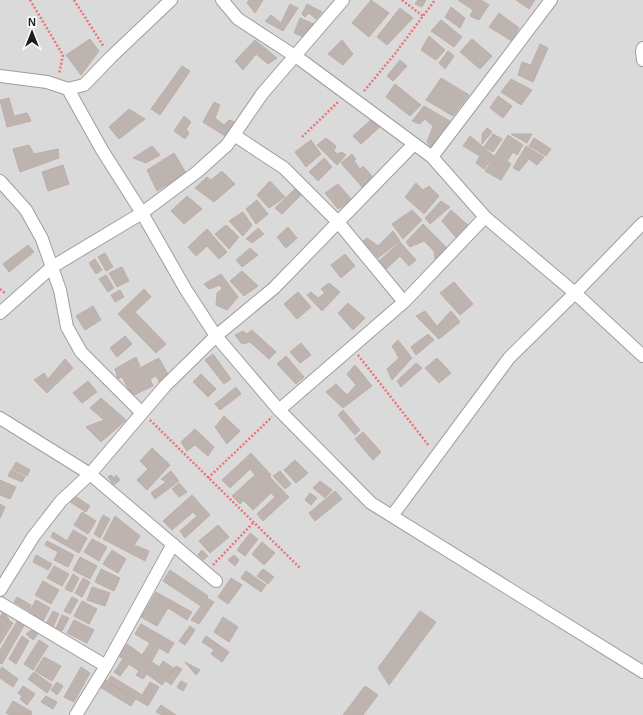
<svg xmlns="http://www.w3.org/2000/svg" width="643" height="715" font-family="Arial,sans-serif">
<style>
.residential{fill:#dbdada}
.building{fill:#bdb4b0;stroke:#beaea7}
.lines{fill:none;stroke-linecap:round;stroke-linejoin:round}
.street-casing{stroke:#9e9e9e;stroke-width:14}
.path{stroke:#ef7276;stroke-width:2.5;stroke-dasharray:2 2;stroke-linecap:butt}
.street{stroke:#fff;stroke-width:12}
</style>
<rect width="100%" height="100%" fill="#ede9e3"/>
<path class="residential" d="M0 0H643V715H0Z"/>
<path class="building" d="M249 0H263L255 13 247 3Z
M371 0 389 13 369 37 352 23Z
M418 0H426L422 7 415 4Z
M458 0H481L489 5 479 20 470 16 473 10Z
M516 0H535L529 9Z
M290 4 298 8 283 31 265 21 271 15 281 23Z
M307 4 322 12 316 19 309 13 305 17 302 14Z
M451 7 465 18 460 28 445 17Z
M400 8 413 18 387 45 377 37Z
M499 13 519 28 512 41 489 27Z
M300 18 314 24 304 37 294 33Z
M441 20 462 37 454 47 431 31Z
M429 36 445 50 436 60 421 50Z
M90 39 99 51 81 75 66 55Z
M472 39 492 56 480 69 460 52Z
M255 40 277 58 268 64 256 54 243 70 235 61Z
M342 40 353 54 343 65 328 54Z
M540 44 548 48 533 82 518 75 522 62 531 65Z
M448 51 454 56 445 69 439 63Z
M400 60 407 66 393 81 387 76Z
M182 66 190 71 160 115 151 109Z
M441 78 469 95 453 116 426 100Z
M511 79 532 90 521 105 501 92Z
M395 84 421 105 410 116 386 97Z
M498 96 512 106 503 118 490 108Z
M9 98 14 116 27 113 31 121 7 127 0 100Z
M214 102 220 105 215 118 224 125 229 120 235 122 225 136 203 122Z
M424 106 450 121 431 147 427 142 433 126 425 119 420 124 412 121Z
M129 109 145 119 119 139 109 127Z
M184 116 191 122 186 129 189 133 185 139 174 131Z
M373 118 381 126 361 144 353 136Z
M487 128 492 132 482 144V134Z
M493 134 502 139 493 152 484 147Z
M511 134H532L527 143Z
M508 135 523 145 517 155 513 152 507 161 511 164 501 180 485 171Z
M470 136 494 156 484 169 476 163 480 156 463 146Z
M326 138 336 146 334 151 337 154 342 152 346 155 337 165 317 145Z
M534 138 551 149 546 156 529 146Z
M311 140 321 154 306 167 295 152Z
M29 145 34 154 58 149 59 158 20 172 13 149Z
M152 146 160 155 146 163 133 158Z
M526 146 544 157 537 165 529 159 519 171 513 168Z
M174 153 186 173 157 191 147 170Z
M352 154 356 159 354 161 360 169 363 166 374 178 363 188 341 163Z
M324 158 332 167 318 181 309 172Z
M63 165 69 184 48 191 42 172Z
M222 171 235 184 214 202 195 188 207 177 211 180Z
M270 181 285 197 269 208 257 195Z
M416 183 423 190 429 186 439 196 424 214 405 197Z
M338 184 352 200 338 209 325 193Z
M296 188 302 194 282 214 275 208Z
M187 196 202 209 184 224 171 211Z
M257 200 268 214 256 224 246 209Z
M441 201 450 207 430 224 425 218Z
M412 210 422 220 403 239 392 224Z
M451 210 470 227 459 241 442 221Z
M243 212 252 225 243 236 229 221Z
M423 224 449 250 435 259 434 251 424 241 410 247 406 242Z
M226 225 239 237 229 249 215 234Z
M288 227 297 238 286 248 277 237Z
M258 228 264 234 252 243 246 239Z
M207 229 227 252 219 259 207 246 196 256 188 247Z
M393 231 400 241 378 258 363 241 367 238 378 246Z
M400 242 416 260 409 266 400 256 385 270 378 262Z
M28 245 34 252 9 272 3 264Z
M250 248 258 255 242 267 236 260Z
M105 253 113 267 106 271 98 257Z
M345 254 355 266 341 278 331 265Z
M95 259 102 270 96 274 89 263Z
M122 267 129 281 117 287 109 273Z
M242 271 258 286 244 296 230 281Z
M221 274 238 297 227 310 216 305 217 293 222 289 220 285 209 289 204 284Z
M106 275 114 288 108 292 99 279Z
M454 282 473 304 460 315 440 293Z
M329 283 340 292 322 311 307 295 311 292 318 298 325 293 321 289Z
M144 289 151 297 135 312 166 344 156 353 118 314Z
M120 290 124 297 115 302 111 295Z
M298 292 311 307 297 319 284 304Z
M348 303 365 318 353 330 338 313Z
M93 306 101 320 85 330 76 316Z
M425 311 437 326 451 311 460 322 439 339 416 316Z
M252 330 276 352 269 359 250 342 242 344 235 335 243 331 247 334Z
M428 334 434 340 416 355 411 347Z
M125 336 132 344 117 357 110 348Z
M398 340 412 358 392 380 387 369 399 358 392 346Z
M301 343 311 355 300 363 290 352Z
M213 354 231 379 224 384 205 360Z
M286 356 304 377 296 384 277 364Z
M136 357 140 366 118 379 115 369Z
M159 358 170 378 160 383 156 376 150 379 153 386 132 396 122 377Z
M437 358 451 373 439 383 425 368Z
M65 359 73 368 47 393 34 380 44 373 48 379Z
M416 363 422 368 401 387 397 381Z
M355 365 372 386 343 408 326 392 336 384 347 395 356 385 347 374Z
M201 374 216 389 208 397 193 382Z
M88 381 97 392 82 403 73 393Z
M236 387 241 394 220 410 215 404Z
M101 398 126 420 101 442 86 427 104 420 90 408Z
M343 410 360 430 355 435 338 415Z
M224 416 240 431 227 444 215 427Z
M195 429 214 447 208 456 195 445 187 451 181 442Z
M363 432 381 452 373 460 355 439Z
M152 448 170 465 147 490 137 480 148 469 140 461Z
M251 453 271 475 240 504 232 496 255 475 250 469 230 488 222 480Z
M295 460 308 473 296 483 284 470Z
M16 462 30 470 27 476 12 469Z
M11 470 25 477 22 482 8 476Z
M171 471 179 481 155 499 151 493 166 482 161 479Z
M280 471 291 484 285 489 273 476Z
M111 475 114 478 116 475 120 480 114 485 108 477Z
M270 477 289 497 263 521 257 514 275 497 271 493 253 510 244 501Z
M0 480 16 487 10 499 0 495Z
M320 481 332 490 325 498 313 488Z
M179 483 187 492 179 497 172 489Z
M335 491 342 499 315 521 309 513Z
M310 493 317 498 311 505 305 500Z
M192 495 210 515 185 538 180 531 197 516 193 512 172 530 163 521Z
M75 496 90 506 86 512 70 502Z
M0 504 5 507 0 518Z
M82 512 96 521 88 534 74 525Z
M103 515 110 519 100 538 94 534Z
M115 516 140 536 134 545 149 551 145 561 103 539Z
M218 525 229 537 210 553 199 541Z
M73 530 87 538 79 553 51 537 53 532 67 541Z
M250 533 258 539 245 556 237 550Z
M92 539 107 547 99 561 84 552Z
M47 541 74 555 68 567 54 560 58 552 45 545Z
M262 542 275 553 264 565 252 554Z
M112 550 126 559 118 573 103 564Z
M202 550 208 556 203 560 198 555Z
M36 555 52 564 48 570 33 562Z
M234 555 239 560 235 566 228 560Z
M80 557 97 566 90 579 73 570Z
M54 566 69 574 62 586 47 578Z
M101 569 120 578 114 591 95 582Z
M263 569 274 577 268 584 257 576Z
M170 570 208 596 201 606 163 581Z
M246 571 266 585 261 592 241 578Z
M73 574 79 578 72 592 65 589Z
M83 578 90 582 82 597 75 593Z
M231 578 242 585 228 604 218 597Z
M43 581 59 590 51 604 35 595Z
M92 587 110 593 105 606 87 600Z
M156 592 192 612 187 620 168 608 157 626 141 617Z
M17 597 31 605 29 611 14 602Z
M72 597 78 600 70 614 64 611Z
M207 598 214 602 199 624 191 620Z
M36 600 50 608 43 621 28 614Z
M82 601 97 609 89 624 74 616Z
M53 611 59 614 52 629 45 626Z
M420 611 436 622 389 685 378 668Z
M3 612 9 619 0 633V617Z
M62 615 69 618 62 631 56 628Z
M2 616 13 623 0 644V618Z
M223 617 238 627 229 642 214 632Z
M18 620 25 624 2 664 0 663V650Z
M74 620 94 630 87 643 67 633Z
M141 624 174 643 168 653 159 648 152 661 142 655 150 643 135 634Z
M190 626 195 630 185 645 179 641Z
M33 629 38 634 33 640 26 634Z
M22 636 29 641 16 664 9 659Z
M206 636 229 652 222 662 211 654 214 650 202 642Z
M39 640 48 646 33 670 24 664Z
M127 644 159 667 163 661 175 669 162 685 147 674 143 679 136 675 139 671 129 664 120 676 114 672 123 659 119 656Z
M44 657 61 666 52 681 35 671Z
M185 662 200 670 196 675Z
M176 666 182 669 171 685 165 680Z
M2 667 18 679 13 687 0 678V670Z
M81 667 90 673 74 702 64 697Z
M34 672 52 685 47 693 28 679Z
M111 676 142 695 150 682 159 687 148 706 107 682Z
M105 680 136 698 131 706 100 687Z
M181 681 187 684 183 691 177 687Z
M57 682 63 686 57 695 51 690Z
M23 686 35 694 27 705 20 699 22 696 18 693Z
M365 686 378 695 363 715H343Z
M46 696 57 702 53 709 41 702Z
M13 701 32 712 31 715H10L6 713Z
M161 705 176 715H162L156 712Z"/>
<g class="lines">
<g class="street-casing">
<path id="street" d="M222 0 238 19 301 60 432 157 485 217 575 293 643 356
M643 48 642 51 643 60
M0 76 47 82 68 89 84 85 111 57 171 0
M234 135 284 168 338 222 404 302
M414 144 274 288 216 336 279 410 371 503 643 672
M432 157 551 0
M0 181 26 210 42 239 60 290 67 327 81 352 142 413 165 386 216 336 186 290 142 213 102 150 68 89
M0 313 52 267 142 213 197 172 227 145 262 94 343 0
M279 410 404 302 485 217
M0 418 90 474 216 581
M392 516 509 358 575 293 643 223
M0 590 33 537 61 501 90 474 142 413
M0 603 106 666
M76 715 106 666 173 544"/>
</g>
<path class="path" d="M30 0 63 55 59 74
M74 0 104 47
M402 0 423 16
M364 91 394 55 435 0
M302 137 338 102
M0 289 6 294
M358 355 429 446
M150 420 300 568
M208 478 272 417
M213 565 254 522"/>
<use href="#street" class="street"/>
</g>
<g transform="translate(32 32)" stroke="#ffffff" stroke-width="3" paint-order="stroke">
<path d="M0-3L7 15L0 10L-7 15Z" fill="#1d1d1d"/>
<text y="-6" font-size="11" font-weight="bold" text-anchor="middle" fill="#1d1d1d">N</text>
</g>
</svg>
